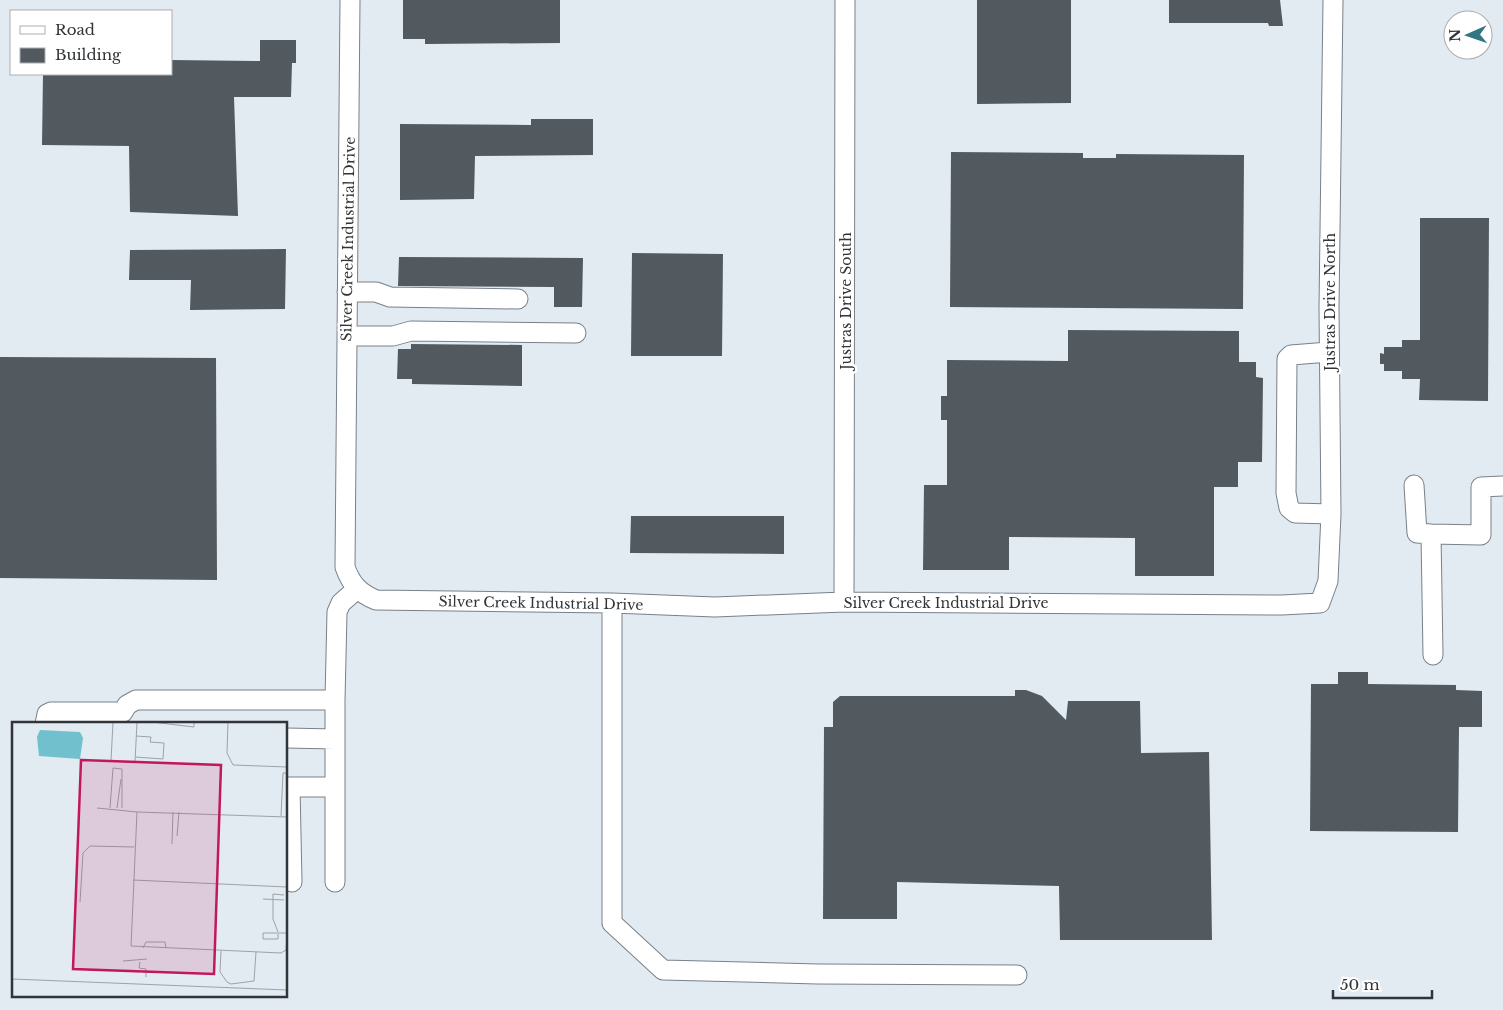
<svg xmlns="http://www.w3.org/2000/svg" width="1503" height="1010" font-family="'Libre Baskerville',serif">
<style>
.building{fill:#525a60}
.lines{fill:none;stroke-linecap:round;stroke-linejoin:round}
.minor-casing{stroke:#798188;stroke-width:21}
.minor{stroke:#fff;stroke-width:19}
.labels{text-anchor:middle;stroke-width:5;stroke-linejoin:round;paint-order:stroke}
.street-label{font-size:14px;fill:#313538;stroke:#fff}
.inset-road{fill:none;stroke:#9ba2a8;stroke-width:1}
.view{fill:#c2185b;fill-opacity:0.15;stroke:#c2185b;stroke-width:2.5}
.inset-edge{fill:none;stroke:#313538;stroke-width:2.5}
</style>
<rect width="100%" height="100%" fill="#e2eaf2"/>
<path class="building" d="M403 0H560V43L425 44V39H403Z
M977 0H1071V103L977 104Z
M1169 0H1280L1283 26H1269L1268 23H1169Z
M260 40H296V63H292L291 97H234L238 216 130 212 129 146 42 145 43 74H171V60L260 61Z
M531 119H593V155L475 156 474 199 400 200V124L531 125Z
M951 152 1083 153V158H1116V154L1244 155 1243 309 950 307Z
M1420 218H1489L1488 401 1419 400 1420 379H1402V371H1384V364H1380V353L1384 354V347H1402V340H1420Z
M286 249 285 309 190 310 191 280H129L130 250Z
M632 253 723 254 722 356H631Z
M399 257 583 258 582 307H554V287L398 286Z
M1068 330 1239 331V362H1256V377L1263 378 1262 462H1238V487H1214V576H1135V538L1009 537V570H923L924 485H947V420H941V396H947V360L1068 361Z
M411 344 522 345V386L412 384V379H397L398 349H411Z
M0 357 216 358 217 580 0 578Z
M631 516H784V554L630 553Z
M1338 672H1368V684L1456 685V690L1482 691V727H1459L1458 832 1310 831 1311 684H1338Z
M1015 690H1026L1042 696 1066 720 1068 701H1140L1141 753 1209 752 1212 940H1060L1059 886 897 882V919H823L824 727H833V702L840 696H1015Z"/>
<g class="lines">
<g class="minor-casing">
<path id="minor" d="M350 0 345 567C351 584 359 593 376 600L612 603 715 607 844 602 1282 605 1320 603 1328 581 1331 514 1329 308 1333 0
M347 292H376L390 297 518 299
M347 336H393L411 331 576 333
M1329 352 1291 355 1287 359 1286 493 1289 508 1295 513 1331 514
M1414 485 1417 533 1431 534 1433 655
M1431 534 1481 535V487L1503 486
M844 602 845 0
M612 603V923L663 970 818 974 1017 975
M45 724 47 714 51 712H123L127 705 136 700H335
M286 738 335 739
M286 787H335
M290 787 292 882
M335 882V700L337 612 341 603 357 589"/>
</g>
<use href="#minor" class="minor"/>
</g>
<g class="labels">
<g class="street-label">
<text transform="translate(348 239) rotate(-89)" y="5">Silver Creek Industrial Drive</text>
<text transform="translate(846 301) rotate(-90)" y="5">Justras Drive South</text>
<text transform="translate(1330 302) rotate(-90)" y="5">Justras Drive North</text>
<text transform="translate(541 603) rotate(1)" y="5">Silver Creek Industrial Drive</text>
<text x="946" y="608">Silver Creek Industrial Drive</text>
</g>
</g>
<g transform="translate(12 722)">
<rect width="275" height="275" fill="#e2eaf2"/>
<path d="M28 8 68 10 71 16 68 37 27 34 25 15Z" fill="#71c0cd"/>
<path class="inset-road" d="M101 0 99 39 123 40 125 0M140 0 182 5V0M216 0 215 31 221 43 275 45M123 35 151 37 152 21 138 20 139 15 124 14M85 86 125 90M98 86 101 46 110 47V86M105 86 109 57M269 94 271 51H275M275 95 125 90 119 224 269 231 274 228 275 214M165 114 167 90M160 122 161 90M121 158 275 165M251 177 272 178M68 180 71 131 78 124 122 125M266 210 261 197V172L272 173M266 212V217H251V211H275M131 226 134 220H153L154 226M209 229 208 250 215 260 219 262 242 259 244 230M111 239 135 237M128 240 127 246 134 247V255M0 257 275 268"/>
<path class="view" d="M69 38 209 43 202 252 61 247Z"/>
<rect width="275" height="275" class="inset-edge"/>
</g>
<rect x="10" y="10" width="162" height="65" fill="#ffffff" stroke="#adaeaf"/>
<rect x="20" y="26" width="25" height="8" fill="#ffffff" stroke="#adaeaf"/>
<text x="55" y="35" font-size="15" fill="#313538">Road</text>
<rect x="20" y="48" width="25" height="15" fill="#525a60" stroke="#adaeaf"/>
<text x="55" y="60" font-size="15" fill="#313538">Building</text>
<g transform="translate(1468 35) rotate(268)"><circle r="24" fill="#ffffff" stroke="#adaeaf"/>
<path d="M0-4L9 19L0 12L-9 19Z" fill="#307683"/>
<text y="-8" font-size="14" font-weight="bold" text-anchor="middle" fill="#313538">N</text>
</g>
<path d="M1333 990v8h99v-8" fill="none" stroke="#313538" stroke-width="2.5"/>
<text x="1340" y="990" font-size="15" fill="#313538" stroke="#ffffff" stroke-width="4" paint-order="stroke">50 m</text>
</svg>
